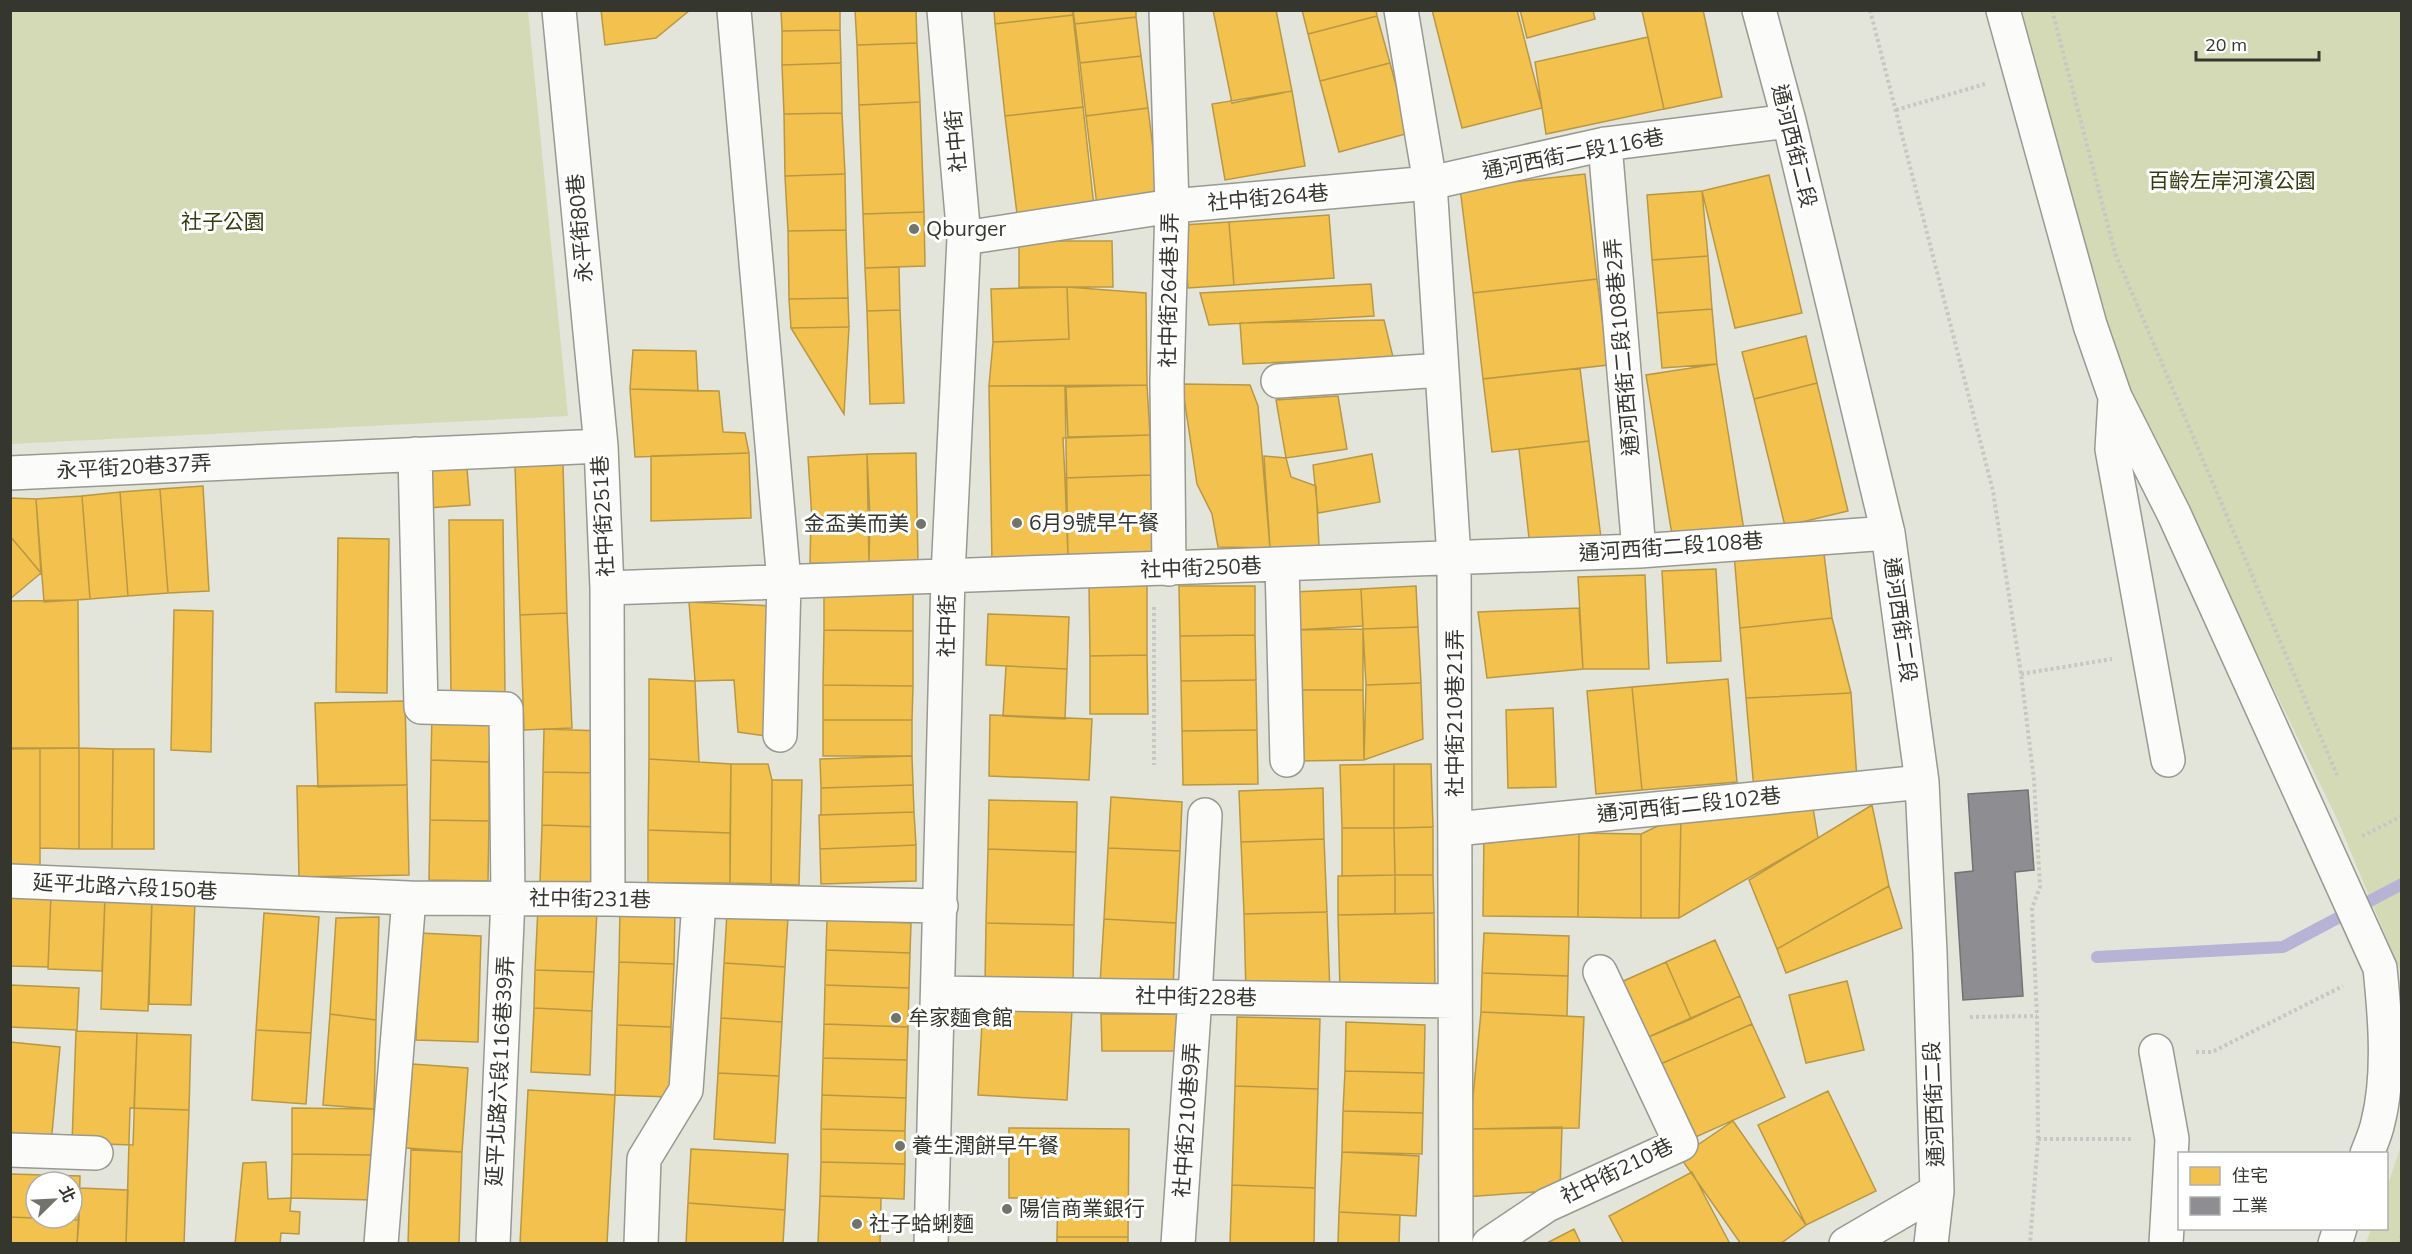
<svg xmlns="http://www.w3.org/2000/svg" width="2412" height="1254" font-family="Mulish,'Noto Sans TC',sans-serif">
<style>
.green{fill:#d4dab5}
.homes{fill:#f2c14e;stroke:#b99845;stroke-width:1.5;fill-rule:evenodd}
.industry{fill:#8d8d92;stroke:#737374;stroke-width:1.5}
.lines{fill:none;stroke-linecap:round;stroke-linejoin:round}
.stream{stroke:#b6b3d6;stroke-width:12}
.minor-casing{stroke:#989991;stroke-width:36}
.path{stroke:#c7c7c4;stroke-width:4;stroke-dasharray:3 3;stroke-linecap:butt}
.minor{stroke:#fbfbf9;stroke-width:33}
.poi-dot{fill:#72746b;stroke:#fff;stroke-width:2}
.labels{text-anchor:middle;stroke-width:6;stroke-linejoin:round;paint-order:stroke}
.street-label{font-size:21px;fill:#35372f;stroke:#fff}
.park-label{font-size:21px;fill:#363c0f;stroke:#fff}
.poi-label{font-size:21px;fill:#35372f;stroke:#fff;text-anchor:start}
</style>
<rect width="100%" height="100%" fill="#e3e5da"/>
<path class="green" d="M17 11H528L568 416 11 444 10 13Z
M2004 11H2401V973L2338 821 2095 320Z
M2401 1146V1243H2366L2371 1229 2386 1228 2387 1187Z"/>
<path class="homes" d="M601 10H690L656 38 605 45Z
M781 10H840V30L782 31Z
M855 10H916L917 43 857 45Z
M994 10H1072L1073 15 995 24Z
M1073 10H1136V17L1075 24Z
M1213 10H1276L1292 91 1232 103Z
M1302 10H1376L1377 16 1308 34Z
M1432 10H1517L1542 108 1462 128Z
M1520 10H1593L1595 19 1527 38Z
M1703 10 1722 97 1664 109 1642 11Z
M1073 15 1083 107 1005 116 995 24Z
M1377 16 1390 63 1320 81 1308 34Z
M1136 17 1141 56 1080 63 1075 24Z
M840 30 841 63 782 65V31Z
M1648 37 1664 109 1546 134 1535 62Z
M917 43 920 102 859 105 857 45Z
M1141 56 1148 108 1086 116 1080 63Z
M841 63 842 113 784 114 782 65Z
M1390 63 1409 133 1339 152 1320 81Z
M1292 91 1305 166 1225 180 1212 104Z
M920 102 924 212 863 214 859 105Z
M1083 107 1094 206 1017 214 1005 116Z
M1148 108 1159 198 1097 206 1086 116Z
M842 113 845 174 785 176 784 114Z
M845 174 846 230 788 231 785 176Z
M1585 174 1597 279 1473 293 1460 188Z
M1769 175 1802 313 1735 328 1702 191Z
M1702 191 1708 256 1652 260 1647 195Z
M924 212 925 266 865 268 863 214Z
M1329 215 1334 278 1234 285 1229 222Z
M1229 222 1234 285 1188 288 1183 225Z
M846 230 848 298 789 299 788 231Z
M1019 241H1112L1113 287H1019Z
M1708 256 1712 309 1657 313 1652 260Z
M899 267 900 310 867 311 865 268Z
M1597 279 1608 365 1483 379 1473 293Z
M1371 284 1374 316 1209 325 1200 293Z
M1067 287 1146 293 1147 385 989 386 993 342 1069 339Z
M1067 287 1069 339 993 342 991 289Z
M848 298 849 327 791 328 789 299Z
M1712 309 1717 364 1662 368 1657 313Z
M900 310 904 403 870 404 867 311Z
M1384 320 1393 357 1243 364 1240 323Z
M849 327 844 414 791 328Z
M1806 336 1817 383 1754 399 1742 352Z
M633 350 696 351 698 391 630 389Z
M1717 364 1744 530 1673 541 1646 375Z
M1580 368 1589 441 1492 452 1483 379Z
M1817 383 1848 511 1785 526 1754 399Z
M1182 384 1250 385 1258 406 1270 548 1218 547 1212 514 1197 484Z
M1147 385 1150 435 1068 437 1066 387Z
M989 386H1065L1068 561 992 562Z
M630 389 719 391 723 432 745 433 749 453 635 457Z
M1338 396 1347 449 1286 458 1276 400Z
M1150 435 1151 475 1065 478 1063 438Z
M1589 441 1601 538 1530 547 1519 449Z
M749 453 751 518 651 521V456Z
M916 453 918 563 869 564 867 454Z
M867 454 870 518 812 520 808 457Z
M1372 454 1380 502 1318 513 1313 465Z
M466 456 470 505 426 508 422 460Z
M1264 456 1286 458 1291 477 1316 486 1319 546 1270 548Z
M563 464 567 613 520 615 515 465Z
M1151 475 1154 555 1068 557 1065 478Z
M203 486 209 591 168 593 160 489Z
M160 489 168 593 128 596 120 492Z
M120 492 128 596 90 599 82 496Z
M82 496 90 599 44 602 36 499Z
M10 498 36 499 41 573 10 536Z
M811 516 870 518 869 564 810 563Z
M449 520H503L505 695H451Z
M10 536 41 573 10 599Z
M338 538 389 539 387 693 336 692Z
M1823 546 1832 618 1740 628 1734 553Z
M1716 569 1721 661 1667 663 1662 571Z
M1645 575 1649 669H1583L1578 577Z
M824 583 913 584V631L824 630Z
M1147 584V655L1090 656 1089 585Z
M1179 586H1255V635L1180 636Z
M1416 586 1418 627 1363 629 1361 589Z
M1361 589 1363 626 1294 630 1292 592Z
M78 600 79 748 10 749V601Z
M689 602 774 606 766 736 738 732 734 680 695 681Z
M1579 608 1583 669 1487 678 1478 612Z
M174 610 213 611 211 752 171 750Z
M567 613 572 728 524 730 520 615Z
M988 614 1069 617 1067 669 986 665Z
M1832 618 1851 693 1746 698 1740 628Z
M1418 627 1421 683 1366 685 1363 629Z
M1363 629V690H1295L1294 630Z
M824 630 913 631V686L823 685Z
M1255 635 1256 680 1181 681 1180 636Z
M1147 655 1148 714H1090V656Z
M1006 666 1067 669 1065 719 1003 716Z
M649 679 695 681 699 762 649 759Z
M1728 679 1737 782 1642 790 1632 687Z
M1256 680 1257 730 1182 731 1181 681Z
M1421 683 1423 739 1364 760 1366 685Z
M823 685 913 686 912 720H823Z
M1632 687 1642 790 1596 794 1587 691Z
M1295 690H1363L1364 760 1296 761Z
M1851 693 1857 779 1754 790 1746 698Z
M405 701 407 785 318 787 315 703Z
M1553 708 1556 787 1508 788 1506 710Z
M432 713 492 714 489 762 431 760Z
M990 715 1092 719 1089 780 989 776Z
M823 720H912V756H823Z
M544 729 602 731 601 773 543 772Z
M1257 730 1258 784 1183 785 1182 731Z
M10 748H40V877L10 876Z
M40 748H79V849L40 848Z
M79 748 113 749 112 849H79Z
M113 749H154V849H112Z
M912 756 913 785 821 788 820 759Z
M649 759 731 764 730 833 648 830Z
M431 760 489 762V821L430 820Z
M731 764H768L772 780 771 884 730 883Z
M1394 764V828H1342L1340 765Z
M1394 764H1431L1433 827 1394 828Z
M543 772 601 773 600 827 542 825Z
M772 780H802L799 885 771 884Z
M407 785 409 875 299 877 297 786Z
M913 785 914 812 821 815V788Z
M1323 788 1324 839 1241 842 1239 791Z
M1111 797 1182 802 1180 851 1108 848Z
M989 800 1077 802 1076 852 988 849Z
M1872 805 1889 886 1777 949 1749 880Z
M1813 808 1818 838 1679 918 1681 815Z
M914 812 916 845 820 849 819 815Z
M1681 815 1679 918H1641V834Z
M430 820 489 821 488 881 429 880Z
M542 825 600 827 599 883 540 882Z
M1433 827V875H1395L1394 828Z
M1342 828H1394L1395 875 1342 876Z
M648 830 730 833V883H648Z
M1484 832 1579 833 1578 917 1483 916Z
M1579 833 1641 834V918L1578 917Z
M1324 839 1327 912 1244 914 1241 842Z
M916 845V881L821 884 820 849Z
M1108 848 1180 851 1176 923 1104 919Z
M988 849 1076 852 1074 925 986 923Z
M1395 875V914L1338 915V876Z
M1395 875H1433L1434 913 1395 914Z
M1889 886 1902 928 1786 973 1777 949Z
M10 894 51 895 48 967 10 966Z
M51 895 105 898 102 971 48 969Z
M105 898 152 899 148 1011 101 1009Z
M152 899 195 901 191 1005 149 1004Z
M538 907 597 910 594 972 535 970Z
M620 909 675 911 674 964 619 962Z
M1327 912 1330 993 1246 995 1244 914Z
M264 913 319 917 311 1033 256 1030Z
M727 913 788 917 785 967 724 963Z
M1434 913 1435 990 1340 991 1338 915Z
M379 917 376 1020 330 1014 336 918Z
M1104 919 1176 923 1173 988 1100 984Z
M827 920 911 923 910 953 826 950Z
M986 923 1074 925 1073 986 985 983Z
M419 933 481 936 478 1042 416 1040Z
M1484 933 1569 936 1568 976 1482 973Z
M1715 940 1740 996 1691 1019 1666 962Z
M826 950 910 953 909 988 825 985Z
M619 962 674 964 671 1027 617 1025Z
M1666 962 1691 1019 1644 1039 1619 983Z
M724 963 785 967 782 1022 721 1018Z
M535 970 594 972 592 1011 534 1008Z
M1482 973 1568 976 1567 1016 1481 1012Z
M1847 981 1864 1050 1806 1063 1789 995Z
M10 985 79 988 77 1030 10 1027Z
M825 985 909 988 908 1027 824 1024Z
M1740 996 1752 1024 1656 1066 1644 1039Z
M983 1005 1072 1010 1067 1100 978 1095Z
M534 1008 592 1011 590 1075 531 1072Z
M1481 1012 1584 1017 1579 1128 1470 1129Z
M330 1014 376 1020 374 1109 323 1105Z
M1101 1014H1177L1178 1051H1102Z
M1237 1017 1320 1019 1318 1089 1235 1086Z
M721 1018 782 1022 779 1076 718 1073Z
M1346 1022 1425 1025 1424 1073 1345 1071Z
M824 1024 908 1027 907 1060 823 1058Z
M1752 1024 1785 1097 1689 1140 1656 1066Z
M617 1025 671 1027 670 1097 615 1095Z
M256 1030 311 1033 306 1104 252 1100Z
M76 1031 137 1033 133 1145 72 1143Z
M137 1033 191 1035 189 1110 134 1108Z
M10 1042 60 1047 51 1144 10 1141Z
M823 1058 907 1060 906 1098 822 1095Z
M412 1064 468 1068 462 1152 406 1148Z
M1345 1071 1424 1073 1423 1113 1343 1111Z
M718 1073 779 1076 775 1143 714 1139Z
M1235 1086 1318 1089 1315 1188 1232 1185Z
M528 1090 615 1095 607 1244H520Z
M1828 1091 1876 1191 1806 1225 1758 1125Z
M822 1095 906 1098 905 1131 821 1129Z
M130 1108 189 1110 184 1244H126Z
M292 1108 374 1109V1155L292 1154Z
M1343 1111 1423 1113 1422 1154 1342 1152Z
M1733 1121 1806 1225 1780 1244H1741L1680 1157Z
M1562 1127 1560 1190 1465 1197 1470 1129Z
M1009 1128 1129 1129 1128 1237H1057L1058 1198H1009Z
M821 1129 905 1131V1164L821 1162Z
M691 1149 788 1154 785 1210 688 1203Z
M411 1150 462 1152 459 1244H408Z
M1342 1152 1419 1156 1416 1216 1339 1212Z
M292 1154 374 1155 373 1200 291 1198Z
M266 1162 268 1199 291 1198 290 1211 300 1212 299 1234 281 1233 280 1244H235L243 1163Z
M821 1162 905 1164 904 1199 820 1196Z
M1692 1172 1730 1244H1624L1609 1216Z
M10 1174 80 1176 79 1220 10 1217ZM36 1182H72V1218H36Z
M1232 1185 1315 1188 1314 1244H1230Z
M80 1188 128 1190 126 1244H77Z
M820 1196 881 1198 880 1244H818Z
M688 1203 785 1210 783 1244H686Z
M1339 1212 1400 1215 1399 1244H1338Z
M10 1217 79 1220 77 1244H10Z
M1574 1229 1581 1244H1545Z
M1057 1237H1128V1244H1057Z"/>
<path class="industry" d="M2028 790 2034 870 2015 872 2023 996 1963 1000 1955 873 1973 871 1968 794Z"/>
<g class="lines">
<path class="stream" d="M2097 957 2283 947 2402 884"/>
<g class="minor-casing">
<path id="minor" d="M559 10 601 446 607 588 608 899
M734 10 784 582 780 735
M1166 10 1172 206 1167 381 1169 569
M1401 10 1430 183 1454 558 1456 1244
M1759 10 1789 121 1888 533 1922 782 1930 953 1937 1191 1931 1244
M2003 10 2090 325 2115 397 2174 514 2380 968C2385 1016 2390 1075 2378 1122 2376 1133 2371 1143 2367 1154
M1605 144 1639 551
M964 238 1172 206 1430 183 1605 144 1789 121
M1278 381 1442 370
M2115 398 2112 449 2168 760
M415 454 421 707 506 709 508 898 493 1244
M10 473 601 446
M1282 565 1287 760
M607 588 1639 551 1888 533
M1456 829 1922 782
M10 881 409 898 608 899 941 906
M939 993 1454 1001
M2156 1051 2172 1139 2166 1244
M10 1150 96 1153
M381 1244 409 898
M641 1244 644 1159 686 1090 699 901
M931 1244 948 576 964 238 944 10
M1178 1244 1195 997 1205 815
M1489 1244 1547 1205 1681 1144 1600 972
M1846 1244 1937 1191
M2335 1244 2340 1228"/>
</g>
<path class="path" d="M1870 10 1993 491 2021 674 2034 780 2040 887 2032 908 2037 1016 2038 1139 2030 1244
M2052 10 2115 253 2337 775
M1896 110 1985 84
M1154 607V765
M2021 674 2112 659
M2362 836 2402 816
M1970 1017 2037 1016
M2196 1052H2212L2343 986
M2038 1139H2133
M2399 1244 2402 1234"/>
<use href="#minor" class="minor"/>
</g>
<g class="poi-dot">
<circle cx="914" cy="229" r="6"/>
<circle cx="1017" cy="523" r="6"/>
<circle cx="921" cy="524" r="6"/>
<circle cx="896" cy="1018" r="6"/>
<circle cx="900" cy="1146" r="6"/>
<circle cx="1007" cy="1209" r="6"/>
<circle cx="857" cy="1224" r="6"/>
</g>
<g class="labels">
<g class="street-label">
<text transform="translate(956 141) rotate(-95)" y="7">社中街</text>
<text transform="translate(1794 146) rotate(76)" y="7">通河西街二段</text>
<text transform="translate(1573 154) rotate(-11)" y="7">通河西街二段116巷</text>
<text transform="translate(1268 198) rotate(-5)" y="7">社中街264巷</text>
<text transform="translate(580 228) rotate(-95)" y="7">永平街80巷</text>
<text transform="translate(1169 290) rotate(-89)" y="7">社中街264巷1弄</text>
<text transform="translate(1622 347) rotate(-95)" y="7">通河西街二段108巷2弄</text>
<text transform="translate(134 467) rotate(-3)" y="7">永平街20巷37弄</text>
<text transform="translate(603 516) rotate(-93)" y="7">社中街251巷</text>
<text transform="translate(1671 547) rotate(-4)" y="7">通河西街二段108巷</text>
<text transform="translate(1201 568) rotate(-2)" y="7">社中街250巷</text>
<text transform="translate(1900 620) rotate(82)" y="7">通河西街二段</text>
<text transform="translate(947 626) rotate(-89)" y="7">社中街</text>
<text transform="translate(1455 713) rotate(-90)" y="7">社中街210巷21弄</text>
<text transform="translate(1689 805) rotate(-6)" y="7">通河西街二段102巷</text>
<text transform="translate(125 887) rotate(3)" y="7">延平北路六段150巷</text>
<text transform="translate(590 899) rotate(1)" y="7">社中街231巷</text>
<text transform="translate(1196 997) rotate(1)" y="7">社中街228巷</text>
<text transform="translate(500 1071) rotate(-87)" y="7">延平北路六段116巷39弄</text>
<text transform="translate(1934 1104) rotate(-92)" y="7">通河西街二段</text>
<text transform="translate(1187 1120) rotate(-86)" y="7">社中街210巷9弄</text>
<text transform="translate(1617 1171) rotate(-26)" y="7">社中街210巷</text>
</g>
<g class="park-label">
<text x="2232" y="188">百齡左岸河濱公園</text>
<text x="223" y="229">社子公園</text>
</g>
<g class="poi-label">
<text x="926" y="236">Qburger</text>
<text x="1029" y="530">6月9號早午餐</text>
<text x="909" y="531" text-anchor="end">金盃美而美</text>
<text x="908" y="1025">牟家麵食館</text>
<text x="912" y="1153">養生潤餅早午餐</text>
<text x="1019" y="1216">陽信商業銀行</text>
<text x="869" y="1231">社子蛤蜊麵</text>
</g>
</g>
<rect width="2412" height="1254" fill="none" stroke="#35372f" stroke-width="24"/>
<rect x="2178" y="1152" width="210" height="78" fill="#ffffff" stroke="#aeafac" stroke-width="1.5"/>
<rect x="2190" y="1167" width="30" height="18" fill="#f2c14e" stroke="#aeafac" stroke-width="1.5"/>
<text x="2232" y="1182" font-size="18" fill="#35372f">住宅</text>
<rect x="2190" y="1197" width="30" height="18" fill="#8d8d92" stroke="#aeafac" stroke-width="1.5"/>
<text x="2232" y="1212" font-size="18" fill="#35372f">工業</text>
<g transform="translate(54 1200) rotate(66)"><circle r="28" fill="#ffffff" stroke="#aeafac" stroke-width="1.5"/>
<path d="M0-4.5L10 22L0 15L-10 22Z" fill="#72746b"/>
<text y="-9" font-size="16" font-weight="bold" text-anchor="middle" fill="#35372f">北</text>
</g>
<path d="M2196 51v9h123v-9" fill="none" stroke="#35372f" stroke-width="3"/>
<text x="2205" y="51" font-size="18" fill="#35372f" stroke="#ffffff" stroke-width="4.5" paint-order="stroke">20 m</text>
</svg>
